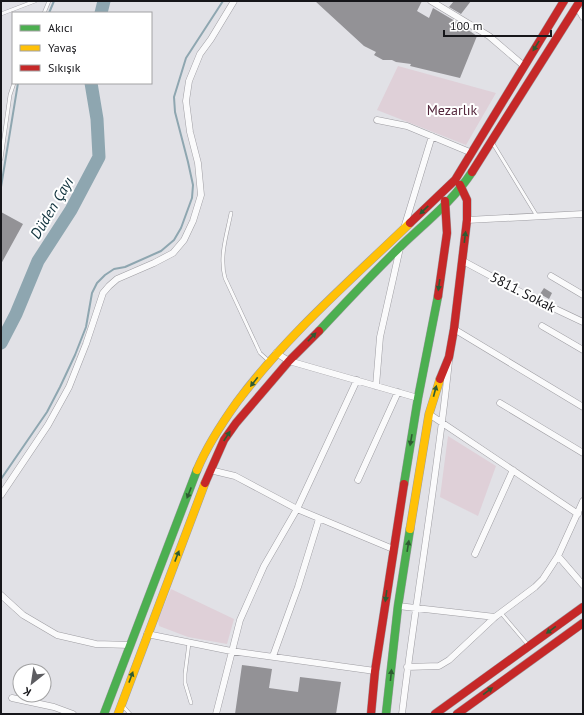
<svg xmlns="http://www.w3.org/2000/svg" width="584" height="715" font-family="'PT Sans',sans-serif">
<style>
.green{fill:#dfd0d8}
.lines{fill:none;stroke-linecap:round;stroke-linejoin:round}
.stream{stroke:#8ea6b0;stroke-width:2}
.river{stroke:#8ea6b0;stroke-width:13}
.building{fill:#939296}
.lane-casing{stroke:#9e9da2;stroke-width:4}
.street-casing{stroke:#9e9da2;stroke-width:7}
.fast-casing{stroke:#9e9da2;stroke-width:9}
.slow-casing{stroke:#9e9da2;stroke-width:9}
.jam-casing{stroke:#9e9da2;stroke-width:9}
.lane{stroke:#fafafb;stroke-width:3}
.street{stroke:#fafafb;stroke-width:6}
.fast{stroke:#4caf50;stroke-width:8}
.slow{stroke:#ffc107;stroke-width:8}
.jam{stroke:#c62828;stroke-width:8}
.oneway{fill:#2e5b32}
.labels{text-anchor:middle;stroke-width:4;stroke-linejoin:round;paint-order:stroke}
.park-label{font-size:14px;fill:#54273c;stroke:#fff}
.street-label{font-size:14px;fill:#16161a;stroke:#fff}
.water-label{font-size:15px;font-style:italic;fill:#0d2f3a;stroke:#fff}
</style>
<rect width="100%" height="100%" fill="#e1e1e6"/>
<path class="green" d="M398 66 496 93 466 145 377 110Z
M448 436 496 466 478 516 440 497Z
M171 589 234 619 227 644 188 637 159 626 158 620Z"/>
<g class="lines">
<path class="stream" d="M49 13 54 1
M1 187 18 83
M1 479 47 412 60 387 75 355 86 327 92 293 97 283 105 275 114 269 125 267 161 251 174 240 181 228 192 198 193 185 188 162 175 112 174 97 186 58 223 1"/>
<path class="river" d="M101 13 104 1
M1 343 16 314 38 261 71 210 99 157 97 119 91 83"/>
</g>
<path class="building" d="M315 1H422L417 11 429 18 433 8 455 21 477 36 460 78 410 66 411 64 396 62 392 60H383L374 55 376 52 364 46Z
M454 1H471L461 14 449 7Z
M1 212 23 224 1 264Z
M544 288 552 293 549 299 540 294Z
M242 665 272 669 269 688 298 692 300 677 341 682 336 714H235Z"/>
<g class="lines">
<g class="lane-casing">
<path id="lane" d="M44 13 49 1
M1 14 35 1
M492 142 537 216
M1 159 10 95 14 83
M231 213C227 234 219 256 225 278L260 353 270 362
M501 613 529 646
M189 643 185 674V683L191 703
M122 705 130 714"/>
</g>
<g class="street-casing">
<path id="street" d="M431 1 489 36 524 66
M577 7 583 17
M377 120 407 126 472 153
M467 220 583 214
M404 228 432 136
M463 261 528 296 583 322
M551 276 583 295
M542 326 583 350
M454 329 583 407
M276 353 289 361 418 398
M376 386 380 337 400 248
M500 403 583 453
M429 414 578 514
M210 470 235 476 297 509 393 549
M358 480 398 392
M1 495 48 425 69 387 86 344 103 293 109 286 117 279 154 263 173 253 184 240 193 221 201 195 198 163 190 132 186 101 189 81 200 54 211 39 234 1
M475 554 513 470
M558 556 583 585
M1 595 23 615 57 635 96 644 130 645
M398 606 495 617
M147 634 231 651 375 671
M273 656 298 587 319 519
M407 667 439 666 449 660 495 617 535 587 543 579 558 556 583 501
M12 698 54 707 73 714
M216 714 240 620 264 566 297 509 357 380
M402 714C416 596 437 479 449 361"/>
</g>
<g class="fast-casing">
<path id="fast" d="M319 331C346 302 373 273 402 245 426 222 453 201 472 172
M404 484 418 398 438 296
M104 714 197 470
M386 714 398 606 410 529"/>
</g>
<g class="slow-casing">
<path id="slow" d="M197 470C207 446 222 423 237 402 287 335 351 280 410 223
M410 529 429 414 440 379
M118 714 205 483"/>
</g>
<g class="jam-casing">
<path id="jam" d="M472 172 580 1
M410 223 455 180 564 1
M438 296 447 233 445 201
M440 379 449 357 454 329 467 220V200L460 185
M205 483 224 440 236 423 289 361 319 331
M371 714 375 671 404 484
M435 714 583 607
M457 714 583 623"/>
</g>
<use href="#lane" class="lane"/>
<use href="#street" class="street"/>
<use href="#fast" class="fast"/>
<use href="#slow" class="slow"/>
<use href="#jam" class="jam"/>
</g>
<defs><path id="oneway-solid" d="M-6-.8H1V-3.2L6.5 0L1 3.2V.8H-6Z"/></defs>
<g class="oneway">
<use href="#oneway-solid" transform="translate(536 46) rotate(122)"/>
<use href="#oneway-solid" transform="translate(424 210) rotate(136)"/>
<use href="#oneway-solid" transform="translate(465 237) rotate(-83)"/>
<use href="#oneway-solid" transform="translate(439 285) rotate(98)"/>
<use href="#oneway-solid" transform="translate(312 337) rotate(-46)"/>
<use href="#oneway-solid" transform="translate(254 382) rotate(128)"/>
<use href="#oneway-solid" transform="translate(435 391) rotate(-75)"/>
<use href="#oneway-solid" transform="translate(227 436) rotate(-57)"/>
<use href="#oneway-solid" transform="translate(411 440) rotate(100)"/>
<use href="#oneway-solid" transform="translate(189 493) rotate(111)"/>
<use href="#oneway-solid" transform="translate(408 546) rotate(-81)"/>
<use href="#oneway-solid" transform="translate(177 556) rotate(-69)"/>
<use href="#oneway-solid" transform="translate(386 596) rotate(98)"/>
<use href="#oneway-solid" transform="translate(551 630) rotate(144)"/>
<use href="#oneway-solid" transform="translate(391 675) rotate(-84)"/>
<use href="#oneway-solid" transform="translate(131 677) rotate(-70)"/>
<use href="#oneway-solid" transform="translate(488 691) rotate(-36)"/>
</g>
<g class="labels">
<g class="park-label">
<text x="452" y="115">Mezarlık</text>
</g>
<g class="street-label">
<text transform="translate(523 292) rotate(27)" y="5">5811. Sokak</text>
</g>
<g class="water-label">
<text transform="translate(52 208) rotate(-59)" y="5">Düden Çayı</text>
</g>
</g>
<rect width="584" height="715" fill="none" stroke="#16161a" stroke-width="4"/>
<rect x="12" y="12" width="140" height="72" fill="#ffffff" stroke="#a2a2a3"/>
<rect x="20" y="25" width="20" height="6" fill="#4caf50" stroke="#a2a2a3"/>
<text x="48" y="32" font-size="12" fill="#16161a">Akıcı</text>
<rect x="20" y="45" width="20" height="6" fill="#ffc107" stroke="#a2a2a3"/>
<text x="48" y="52" font-size="12" fill="#16161a">Yavaş</text>
<rect x="20" y="65" width="20" height="6" fill="#c62828" stroke="#a2a2a3"/>
<text x="48" y="72" font-size="12" fill="#16161a">Sıkışık</text>
<g transform="translate(32 683) rotate(210)"><circle r="19" fill="#ffffff" stroke="#a2a2a3"/>
<path d="M0-3L7 15L0 10L-7 15Z" fill="#5d5d61"/>
<text y="-6" font-size="11" font-weight="bold" text-anchor="middle" fill="#16161a">K</text>
</g>
<path d="M444 30v6h107v-6" fill="none" stroke="#16161a" stroke-width="2"/>
<text x="450" y="30" font-size="12" fill="#16161a" stroke="#ffffff" stroke-width="3" paint-order="stroke">100 m</text>
</svg>
